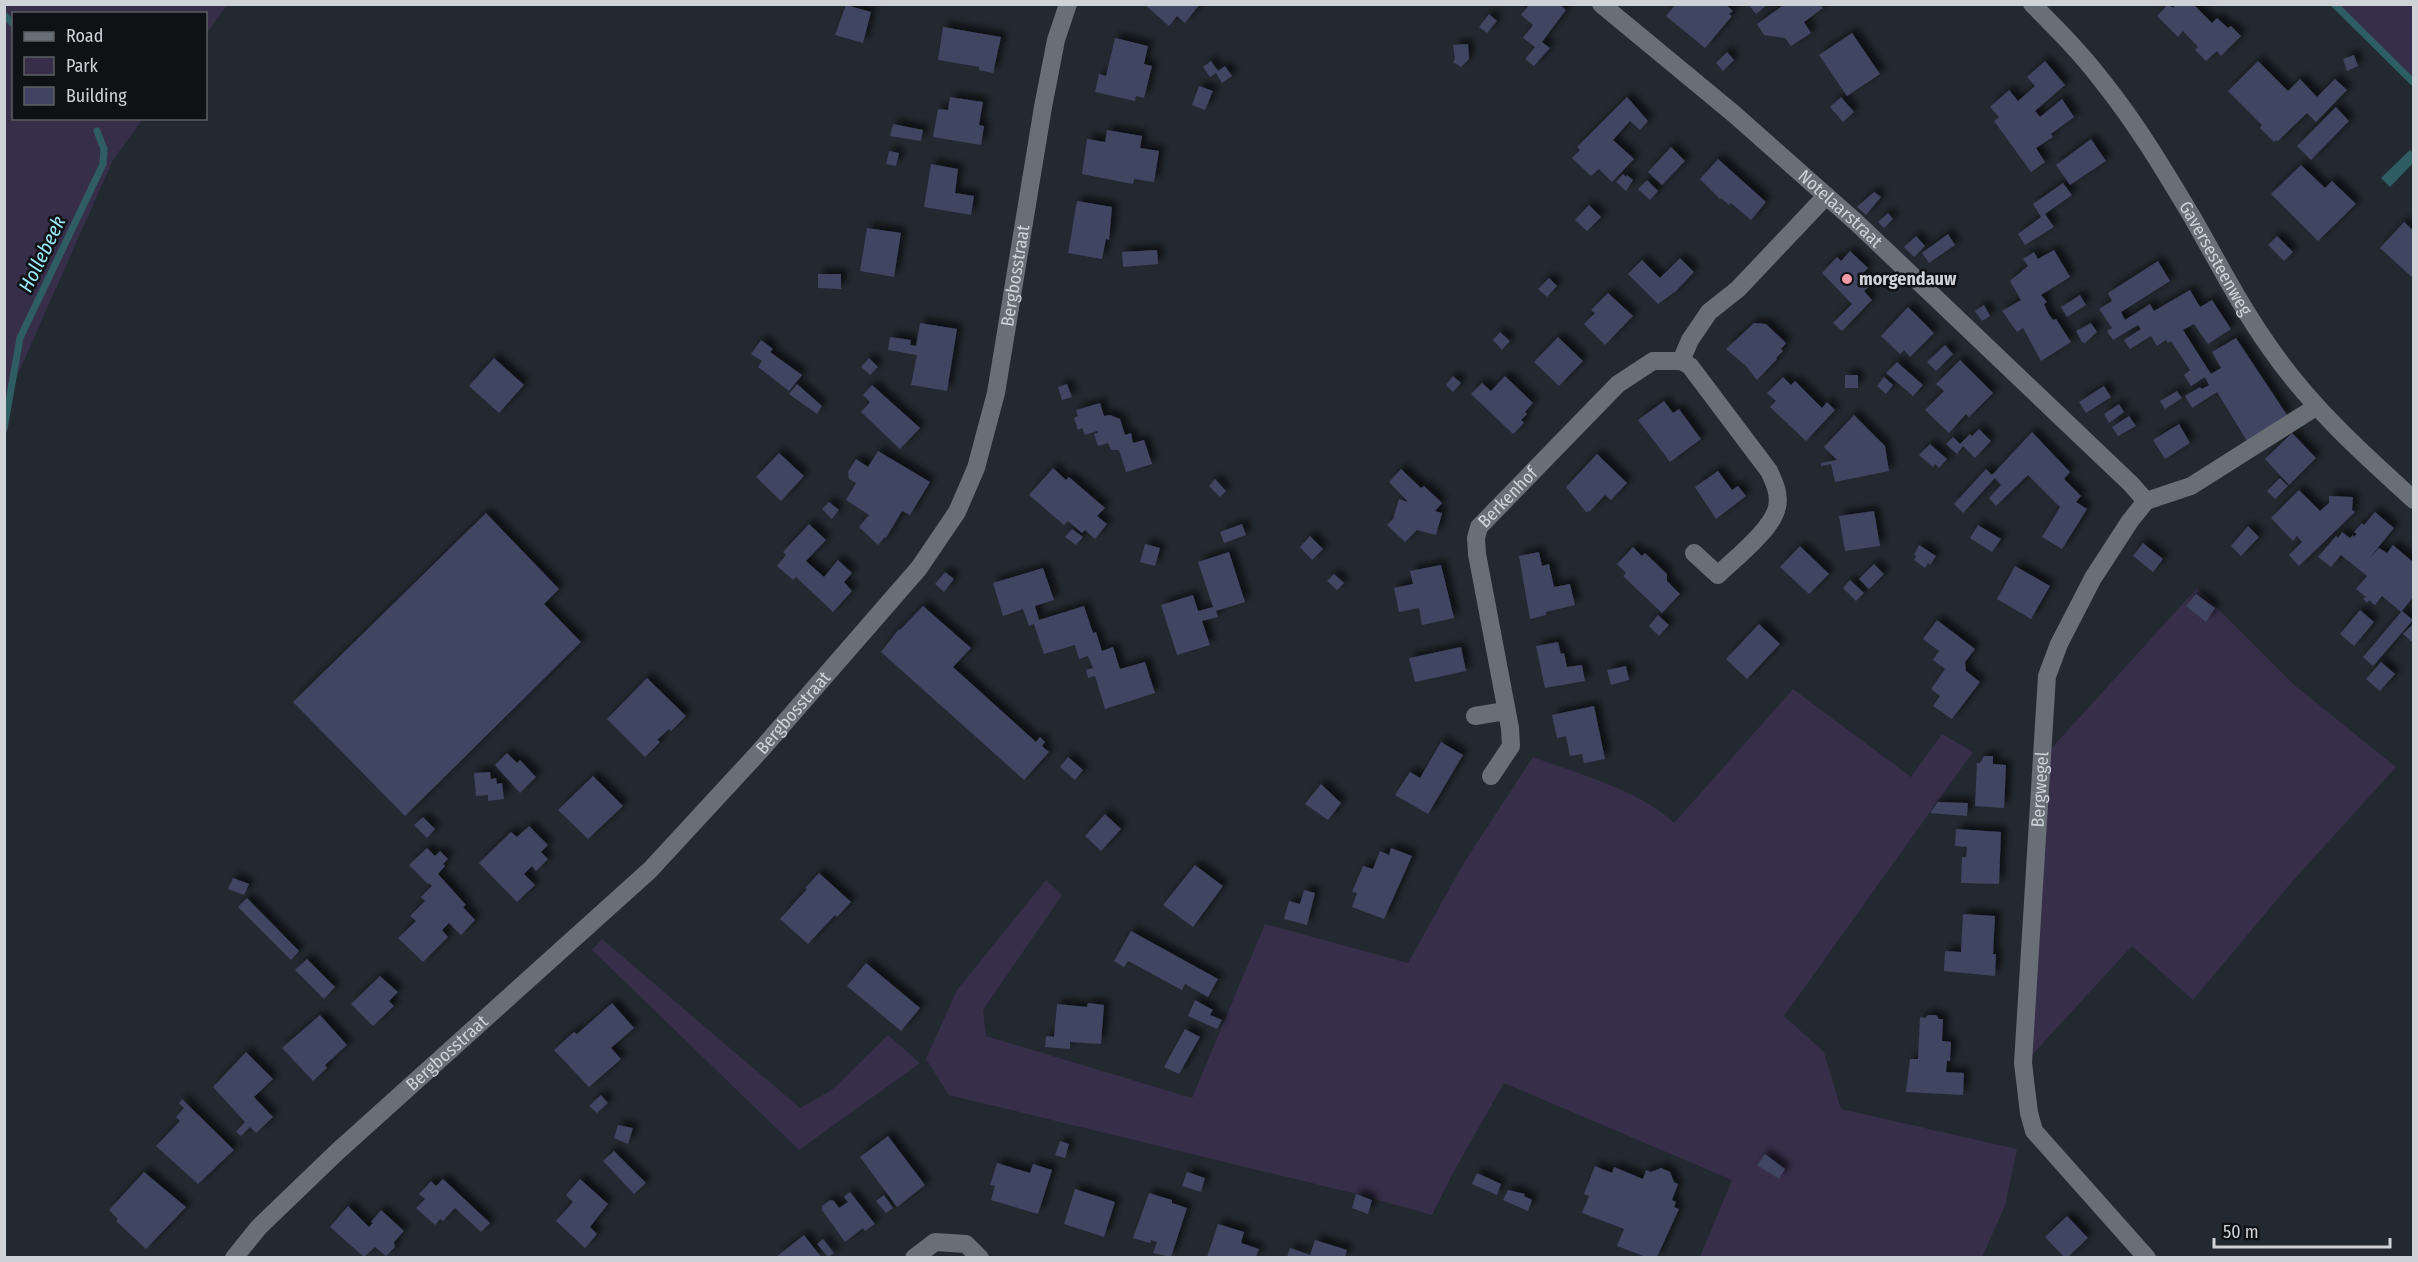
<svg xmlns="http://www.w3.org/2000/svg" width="2418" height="1262" font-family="'Fira Sans Condensed',sans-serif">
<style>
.green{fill:#372e49}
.water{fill:#2f5d64}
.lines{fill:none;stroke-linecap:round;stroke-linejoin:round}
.stream{stroke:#2f5d64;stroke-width:7}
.building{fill:#404462;filter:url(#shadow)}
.minor{stroke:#686f77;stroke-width:18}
.tertiary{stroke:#686f77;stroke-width:18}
.poi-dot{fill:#f39aa9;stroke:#0f1114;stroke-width:2}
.labels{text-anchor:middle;stroke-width:5;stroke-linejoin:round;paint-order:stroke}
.street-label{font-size:18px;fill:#cfd3d8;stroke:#0f1114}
.poi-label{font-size:18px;font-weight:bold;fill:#cfd3d8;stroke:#0f1114;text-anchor:start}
.water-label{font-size:20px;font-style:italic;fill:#99ebf8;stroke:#0f1114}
</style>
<defs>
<filter id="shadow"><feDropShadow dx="5.5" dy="-5.5" stdDeviation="3" flood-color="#0009"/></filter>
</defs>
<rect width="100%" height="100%" fill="#232930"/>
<path class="green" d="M5 4 227 5 206 34V14H14V118L143 119 113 160 5 403Z
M2334 5H2413V83Z
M2197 588 2293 684 2396 767 2290 884 2193 1000 2132 946 2032 1055 2049 751Z
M1793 689 1911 777 1942 734 1973 752 1784 1016 1824 1052 1841 1109 2017 1149 2005 1206 1982 1257H1700L1732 1180 1504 1083 1454 1171 1432 1215 1357 1194 949 1095 926 1059 957 990 1046 880 1062 895 983 1010 986 1036 1192 1098 1265 924 1408 963 1465 861 1533 757C1576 773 1642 791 1674 823Z
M602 939 800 1108 832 1090 888 1035 920 1063 799 1150 592 950Z"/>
<path class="water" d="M2410 150 2413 153V163L2390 187 2381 178Z"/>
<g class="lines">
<path class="stream" d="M2334 4 2414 83
M4 15 14 25
M4 429 20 338 103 164 104 149 97 131"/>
</g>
<path class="building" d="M1144 4H1200L1185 23 1177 16 1169 26Z
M1530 4H1559L1566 10 1542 42 1550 48 1534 66 1525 59 1535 47 1523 38 1533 25 1521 15Z
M1676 4H1725L1733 11 1729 14 1732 16 1705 48 1666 16Z
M1748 4H1768L1756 14Z
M1785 4H1820L1823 8 1804 22 1811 33 1791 46 1785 38 1764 35 1757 24Z
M2168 4 2173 8 2176 4H2193L2212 23 2217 18 2228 28 2231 26 2241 36 2221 56 2217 51 2206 61 2195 50 2198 47 2183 31 2178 37 2157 16Z
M846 5 871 12 863 43 835 35Z
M1489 14 1497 21 1487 33 1479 27Z
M943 27 1001 37 993 73 979 70V67L938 60Z
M1852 33 1880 74 1847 96 1819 55Z
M1115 38 1148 46 1144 64 1152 66 1144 98 1136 96 1135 101 1095 92 1099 74 1106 76Z
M1468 44 1469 59 1461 67 1453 62 1455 59 1453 45Z
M1727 52 1734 60 1723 71 1716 63Z
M2354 55 2358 66 2347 71 2343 59Z
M1211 61 1218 71 1225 66 1232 76 1222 83 1216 73 1210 77 1203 67Z
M2045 61 2065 85 2035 111 2040 117 2062 99 2074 117 2051 134 2053 137 2036 148 2045 162 2031 172 1994 121 1999 117 1990 107 2009 90 2018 101 2035 86 2027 77Z
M2258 61 2288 91 2300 79 2317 97 2335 79 2347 90 2316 122 2307 113 2278 141 2276 140 2274 142 2260 128 2262 125 2228 91Z
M1199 86 1213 91 1205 110 1192 105Z
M950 97 983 102 979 125 984 126 981 145 933 137 938 109 948 110Z
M1627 97 1648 121 1640 130 1630 121 1613 140 1634 159 1612 182 1599 169 1591 176 1572 158 1580 150 1577 147Z
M1841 97 1854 112 1843 122 1830 107Z
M2336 107 2349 121 2311 160 2297 146Z
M893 124 923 130 921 141 890 136Z
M1107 130 1142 136 1140 148 1159 151 1154 182 1134 179 1133 184 1082 174 1087 139 1105 142Z
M2091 139 2106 161 2070 185 2056 165Z
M1671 147 1685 161 1662 185 1648 172Z
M889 151 899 153 896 166 886 164Z
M1718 159 1766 202 1751 220 1731 203 1729 205 1721 198 1720 199 1700 179Z
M931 164 958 169 955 193 974 196 971 215 924 207Z
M2301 165 2325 188 2332 181 2356 204 2318 241 2271 194Z
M1623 174 1626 177 1627 175 1633 180 1626 191 1616 182Z
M1647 180 1658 191 1650 200 1638 189Z
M2063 183 2072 195 2045 214 2054 227 2025 245 2018 234 2041 217 2033 204Z
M1874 192 1881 197 1866 215 1857 207Z
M1077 201 1112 207 1109 240 1106 239 1102 259 1068 253Z
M1589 205 1601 217 1587 231 1575 220Z
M1888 213 1893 219 1884 228 1878 222Z
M2404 222 2414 231V279L2380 248Z
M867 228 901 233 894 277 860 271Z
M1948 234 1955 245 1929 263 1922 253Z
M1916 236 1925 246 1914 257 1904 247Z
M2277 236 2293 252 2284 261 2268 245Z
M1157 250 1158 264 1123 267 1122 252Z
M2054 250 2070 277 2041 295 2047 302 2044 304 2048 313 2053 320 2056 319 2071 342 2041 361 2023 328 2017 332 2002 311 2021 300 2010 281 2028 266 2023 259 2034 252 2038 259Z
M1850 251 1868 268 1862 274 1872 284 1864 291 1872 300 1842 331 1833 323 1852 304 1822 273 1837 257 1841 261Z
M1680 258 1694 272 1676 291 1658 304 1628 274 1642 260 1660 278Z
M2158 261 2170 281 2121 312 2125 320 2150 304 2154 311 2190 290 2200 307 2212 300 2231 329 2208 344 2194 324 2183 330 2211 374 2221 368 2212 352 2236 338 2287 415 2247 441 2217 392 2192 408 2185 396 2200 387 2202 389 2209 385 2205 377 2191 386 2184 375 2190 370 2171 341 2168 343 2166 340 2157 346 2151 336 2130 349 2124 340 2141 329 2138 325 2113 340 2107 331 2112 328 2099 309 2112 301 2108 293Z
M818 274H841V289L818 288Z
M1549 278 1557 286 1547 297 1538 289Z
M1608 293 1633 316 1605 345 1584 324 1595 313 1591 310Z
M2080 295 2086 305 2067 317 2061 307Z
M1984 305 1990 316 1982 321 1975 311Z
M1908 307 1934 333 1910 357 1904 350 1900 354 1881 336Z
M920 323 957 329 947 391 911 385 917 355 888 350 890 337 911 340 910 345 916 346Z
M1754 323 1766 324 1786 343 1781 349 1783 351 1776 358 1777 359 1757 380 1746 366 1726 349Z
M2091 323 2097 332 2085 343 2082 342 2076 331Z
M1500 332 1510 341 1502 350 1493 340Z
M1558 337 1583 361 1559 386 1534 362Z
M761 340 773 349 770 352 802 375 789 391 758 367 762 361 751 354Z
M1945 345 1953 354 1936 371 1927 362Z
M494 358 524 385 499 413 469 386Z
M869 358 878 367 870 375 861 367Z
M1960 360 1993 393 1969 417 1966 414 1949 433 1925 410 1944 391 1936 384Z
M1897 362 1923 385 1913 396 1886 373Z
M1845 375H1858V388H1845Z
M1453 376 1461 383 1453 392 1446 385Z
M1505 376 1533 403 1525 412 1527 414 1521 420 1524 423 1513 434 1471 394 1482 383 1491 391Z
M1783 377 1791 385 1795 381 1822 408 1827 402 1835 410 1806 441 1770 407 1776 401 1767 393Z
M1884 377 1893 385 1886 394 1877 386Z
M797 384 822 406 817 414 789 394Z
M1067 384 1072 397 1062 400 1058 387Z
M872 385 920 428 900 449 861 412 870 402 863 395Z
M2104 386 2111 397 2086 413 2079 402Z
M2177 391 2182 398 2165 409 2160 401Z
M1664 401 1673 413 1679 409 1701 439 1670 462 1638 420Z
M1100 403 1104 416 1110 415 1120 419 1125 435 1131 433 1133 443 1144 440 1152 464 1126 472 1119 450H1111L1108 443 1098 446 1094 434 1098 433 1097 431 1085 435 1082 428 1078 430 1074 418 1078 416 1076 410Z
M2119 404 2124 412 2109 423 2104 414Z
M1854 415 1885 446 1889 471 1835 482 1831 464 1821 466V463L1837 460 1824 447Z
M2129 416 2136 426 2118 436 2112 427Z
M2179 424 2190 443 2165 459 2153 440Z
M1979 429 1991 441 1975 458 1963 446 1957 454 1946 444 1953 437 1960 444 1970 434 1972 436Z
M2032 432 2070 472 2064 479 2081 496 2076 502 2087 509 2062 549 2042 537 2060 507 2028 475 1996 506 1989 498 2001 485 1995 478 1963 513 1954 504 1986 469 1992 475Z
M2292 433 2316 458 2289 485 2265 459Z
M1930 444 1947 459 1939 468 1935 464 1933 467 1919 455Z
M878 451 930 482 910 515 902 511 886 538 885 537 878 545 859 527 869 515 846 500 856 483 849 479 848 472 856 459 868 467Z
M779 453 804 476 781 501 756 477Z
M1597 454 1627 483 1611 500 1605 495 1590 511 1586 512 1566 487Z
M1053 468 1066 480 1069 477 1105 508 1097 516 1107 524 1095 539 1085 530 1082 533 1068 521 1064 525 1029 495Z
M1401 469 1421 488 1424 486 1442 503 1435 511 1442 513 1436 535 1417 530 1405 542 1387 525 1393 519 1399 499 1408 502 1389 482Z
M1718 471 1732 490 1738 486 1746 496 1716 519 1695 487Z
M2280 478 2288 486 2275 499 2267 491Z
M1215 479 1226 491 1220 497 1209 486Z
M2299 490 2320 511 2329 503V496L2353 497 2352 510 2355 512 2299 566 2289 555 2302 542 2297 536 2293 541 2271 518Z
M829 502 839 510 832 519 822 509Z
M1874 511 1880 546 1845 551 1839 516Z
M2375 512 2394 528 2368 560 2379 548 2387 553 2393 545 2414 563V596L2401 612 2382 596 2375 605 2369 600 2367 603 2363 599 2366 597 2356 589 2367 576 2341 555 2331 567 2318 557 2336 536 2338 538 2342 532 2350 538 2353 535 2354 537 2357 534 2354 532 2362 523 2364 525Z
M486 513 559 589 544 604 581 642 405 816 293 702Z
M809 524 826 540 806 561 824 577 838 560 852 573 844 582 852 591 833 612 796 577 793 580 777 566 786 555 783 552Z
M1242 524 1246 535 1224 543 1220 532Z
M1978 525 2001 539 1992 552 1970 538Z
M2248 526 2259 537 2241 556 2231 546Z
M1072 529 1083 537 1076 545 1065 537Z
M1310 536 1323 549 1312 560 1300 547Z
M2143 543 2163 559 2153 572 2133 556Z
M1145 544 1160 548 1155 566 1140 562Z
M1919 545 1936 556 1930 565 1928 563 1925 568 1914 560 1916 556 1914 555Z
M1800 546 1829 574 1809 594 1780 567Z
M1633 547 1642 556 1645 553 1667 574V581L1680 594 1662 613 1623 576 1626 573 1617 564Z
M1229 552 1245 602 1216 611 1218 617 1202 621 1210 645 1177 655 1161 605 1193 595 1198 611 1213 607 1198 562Z
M1539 552 1542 566 1549 564 1554 587 1570 584 1575 605 1546 612V615L1530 619 1519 556Z
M1874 564 1884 574 1869 589 1859 579Z
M1441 565 1454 618 1422 625 1419 608 1399 612 1394 588 1413 584 1410 571Z
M2015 566 2050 586 2031 619 1997 599Z
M1043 568 1054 600 1035 606 1039 620 1084 606 1093 633 1096 632 1102 651 1113 647 1120 669 1145 662 1155 693 1105 709 1095 676 1088 678 1086 670 1093 668 1088 656 1079 659 1075 645 1044 654 1034 624 1029 626 1023 609 1003 616 993 583Z
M945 572 954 579 944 592 935 584Z
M1334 574 1344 583 1337 590 1327 581Z
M1850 580 1864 593 1856 601 1843 588Z
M2196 594 2215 608 2206 622 2186 606Z
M923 606 971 648 953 667 1036 742 1040 737 1045 742 1042 746 1049 752 1024 780 881 652 899 629 900 630Z
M2360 610 2374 622 2354 646 2340 634Z
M2402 611 2413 620 2373 666 2363 657Z
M1658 615 1669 625 1659 636 1649 626Z
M1937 620 1975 649 1965 662 1966 671 1980 682 1952 719 1933 706 1940 696 1931 689 1945 669 1933 660 1939 651 1923 639Z
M2414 623V644L2403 634Z
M1759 624 1780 644 1747 679 1726 659Z
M1558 642 1561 654 1564 653 1567 667 1582 665 1585 681 1545 688 1536 646Z
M1461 647 1466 671 1415 682 1409 658Z
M2381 662 2395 674 2380 691 2366 679Z
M1626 666 1629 680 1611 685 1607 670Z
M647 678 686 716 671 731 669 729 657 740 660 742 645 757 607 719Z
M1594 706 1605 759 1584 763 1582 754 1570 756 1566 736 1557 738 1552 715Z
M1441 742 1463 755 1428 814 1395 795 1410 772 1420 778Z
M507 753 517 763 520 760 536 777 520 793 495 765Z
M1984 756H1993V764L2006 765 2004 808 1975 806 1977 763H1980Z
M1068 757 1083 770 1075 780 1060 767Z
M490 772 491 779 496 778 497 784 502 783 504 799 488 801V795L476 796 474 773Z
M593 776 623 806 588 839 558 810Z
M1321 784 1341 803 1328 820 1305 804Z
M1938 802 1968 803 1967 816 1930 813Z
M1105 814 1121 829 1101 851 1085 836Z
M423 817 435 829 427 838 414 825Z
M529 826 548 845 541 852 548 859 536 871 532 866 524 874 535 885 517 902 479 863 511 832 517 837Z
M1956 829 2001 832 1999 884 1961 883 1962 857H1966L1967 847 1955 846Z
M427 848 435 856 440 851 448 859 443 864 445 866 438 874 466 905 463 907 475 920 461 935 449 923 442 930 448 937 423 962 398 938 416 921 410 916 425 901 421 897 432 886 429 883 435 878 428 884 409 865Z
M1391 848 1412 856 1384 919 1352 907 1357 893 1352 892 1363 866 1373 869 1380 851 1389 855Z
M1195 865 1223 886 1193 927 1163 905Z
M819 873 851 902 837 917 835 915 808 944 780 919 807 889 805 888Z
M233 878 249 884 244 895 228 889Z
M1304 890 1315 893 1307 925 1284 919 1289 901 1300 904Z
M247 898 299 951 291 960 238 907Z
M1963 914 1995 916 1993 954H1996L1995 976 1944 971 1945 951 1961 952Z
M1131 931 1218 979 1208 997 1185 984 1182 990 1128 961 1124 967 1114 961Z
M307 959 335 987 324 999 295 970Z
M866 963 920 1008 901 1031 847 986Z
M380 976 398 992 389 1001 394 1006 373 1026 351 1004Z
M1195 1000 1213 1010 1210 1015 1222 1020 1217 1029 1188 1016Z
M612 1003 634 1028 611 1048 621 1059 589 1087 554 1050 574 1032 577 1034Z
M1088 1003 1104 1005 1101 1044 1070 1042V1049L1045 1047 1046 1036 1054 1037 1057 1004 1087 1007Z
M320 1015 347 1045 325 1065 327 1068 313 1081 282 1048Z
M1928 1015H1936L1939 1019H1943L1942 1041 1951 1042 1950 1061H1947L1946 1072 1964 1073 1963 1095 1906 1092 1910 1059H1918L1920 1017 1925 1018Z
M1185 1029 1200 1037 1179 1074 1164 1067Z
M246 1052 273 1079 254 1097 273 1117 256 1133 250 1127 241 1136 236 1132 245 1122 213 1087Z
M601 1095 608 1103 597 1113 589 1106Z
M182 1099 234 1150 198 1184 156 1146 180 1121 176 1117 184 1108 179 1103Z
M618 1125 633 1128 628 1144 614 1138Z
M888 1136 925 1185 897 1207 860 1157Z
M1060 1141 1069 1144 1065 1158 1055 1155Z
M614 1151 646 1183 634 1194 603 1161Z
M1765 1154 1785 1169 1779 1179 1757 1165Z
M997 1163 1030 1173 1033 1164 1052 1170 1038 1214 991 1200 995 1186 990 1185Z
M1595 1166 1612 1173 1614 1167 1643 1179 1646 1170 1651 1172 1661 1168 1670 1172 1674 1182 1678 1184 1672 1200 1676 1202 1674 1207 1679 1209 1657 1257H1646L1617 1246 1624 1229 1582 1213 1589 1196 1584 1194Z
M144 1172 186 1207 146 1249 116 1221 118 1219 109 1210Z
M1187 1172 1205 1178 1201 1192 1182 1186Z
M1477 1173 1501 1184 1497 1195 1472 1184Z
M443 1179 490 1223 481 1232 455 1208 443 1221 440 1219 435 1225 416 1208 425 1199 419 1194 431 1181 436 1186Z
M580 1179 608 1204 590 1227 597 1234 585 1248 556 1221 573 1202 566 1195Z
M1075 1189 1115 1202 1104 1237 1064 1224Z
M1508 1190 1525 1194 1524 1196 1532 1200 1528 1211 1503 1200Z
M850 1192 875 1224 865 1231 863 1228 845 1242 822 1210V1206L830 1200 834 1201 839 1208 848 1202 844 1197Z
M1149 1193 1172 1200V1203L1187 1208 1171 1257 1153 1253 1157 1242 1151 1240 1150 1243 1133 1238Z
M1356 1194 1372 1200 1368 1214 1352 1208Z
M884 1195 893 1208 886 1213 876 1201Z
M348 1206 369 1227 373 1223 371 1222 381 1210 404 1231 394 1242 395 1247 386 1256 375 1247 364 1257 330 1227Z
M2067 1216 2088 1238 2068 1257H2064L2045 1237Z
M1218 1224 1244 1232 1241 1243 1259 1249 1256 1257H1207Z
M804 1235 821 1257H776Z
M823 1239 834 1253 828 1257 817 1244Z
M1315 1240 1347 1250 1345 1257H1287L1290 1248 1310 1255Z"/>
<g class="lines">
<g class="minor">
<path id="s1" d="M1601 4 1734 114 1857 223 2131 484 2146 501"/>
<path d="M1681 361 1690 340 1709 312 1738 289 1826 196"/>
<path d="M1475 716 1505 711"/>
<path id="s2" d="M1491 776 1511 746 1510 728 1477 554 1476 538 1479 527 1618 384 1653 361H1681L1690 366 1769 471C1774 482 1780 494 1777 507 1773 529 1734 559 1718 575L1694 553"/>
<path id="s3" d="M234 1258 259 1227 337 1152 650 870 759 752 919 568 957 512 976 468 996 393 1043 107 1056 40 1068 4"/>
<path d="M914 1258 935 1242 966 1244 980 1258"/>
<path id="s4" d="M2147 1258 2034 1131 2029 1113 2023 1063 2047 676 2059 644 2093 578 2130 521 2146 501 2191 486 2316 407"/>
</g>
<path class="tertiary" id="s5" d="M2032 4C2057 29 2082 54 2103 82 2136 123 2164 170 2191 215 2217 260 2240 306 2270 348 2310 406 2362 453 2414 500"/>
</g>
<circle class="poi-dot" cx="1847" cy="279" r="6"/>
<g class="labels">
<g class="street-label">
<text dy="6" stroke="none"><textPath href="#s1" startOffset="315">Notelaarstraat</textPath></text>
<text dy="6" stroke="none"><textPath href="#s5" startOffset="315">Gaversesteenweg</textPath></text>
<text dy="6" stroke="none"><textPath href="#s3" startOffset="1286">Bergbosstraat</textPath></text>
<text dy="6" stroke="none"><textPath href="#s2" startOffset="300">Berkenhof</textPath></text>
<text dy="6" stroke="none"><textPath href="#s3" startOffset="782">Bergbosstraat</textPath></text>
<text dy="6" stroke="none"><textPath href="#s4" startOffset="513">Bergwegel</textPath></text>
<text dy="6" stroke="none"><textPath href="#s3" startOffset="296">Bergbosstraat</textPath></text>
</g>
<g class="poi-label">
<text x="1859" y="285">morgendauw</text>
</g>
<g class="water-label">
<text transform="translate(42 254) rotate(-64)" y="7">Hollebeek</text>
</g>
</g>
<rect width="2418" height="1262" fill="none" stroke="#cfd3d8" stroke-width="12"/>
<rect x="12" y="12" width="195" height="108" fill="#0f1114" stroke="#5c5f62" stroke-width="1.5"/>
<rect x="24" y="32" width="30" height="9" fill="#686f77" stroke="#5c5f62" stroke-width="1.5"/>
<text x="66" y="42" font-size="18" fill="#cfd3d8">Road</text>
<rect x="24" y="57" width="30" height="18" fill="#372e49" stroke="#5c5f62" stroke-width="1.5"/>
<text x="66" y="72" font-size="18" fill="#cfd3d8">Park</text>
<rect x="24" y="87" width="30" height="18" fill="#404462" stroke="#5c5f62" stroke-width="1.5"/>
<text x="66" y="102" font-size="18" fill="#cfd3d8">Building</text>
<path d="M2214 1238v9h176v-9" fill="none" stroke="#cfd3d8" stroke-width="3"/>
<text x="2223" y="1238" font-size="18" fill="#cfd3d8" stroke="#0f1114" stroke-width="4.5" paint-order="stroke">50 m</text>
</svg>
